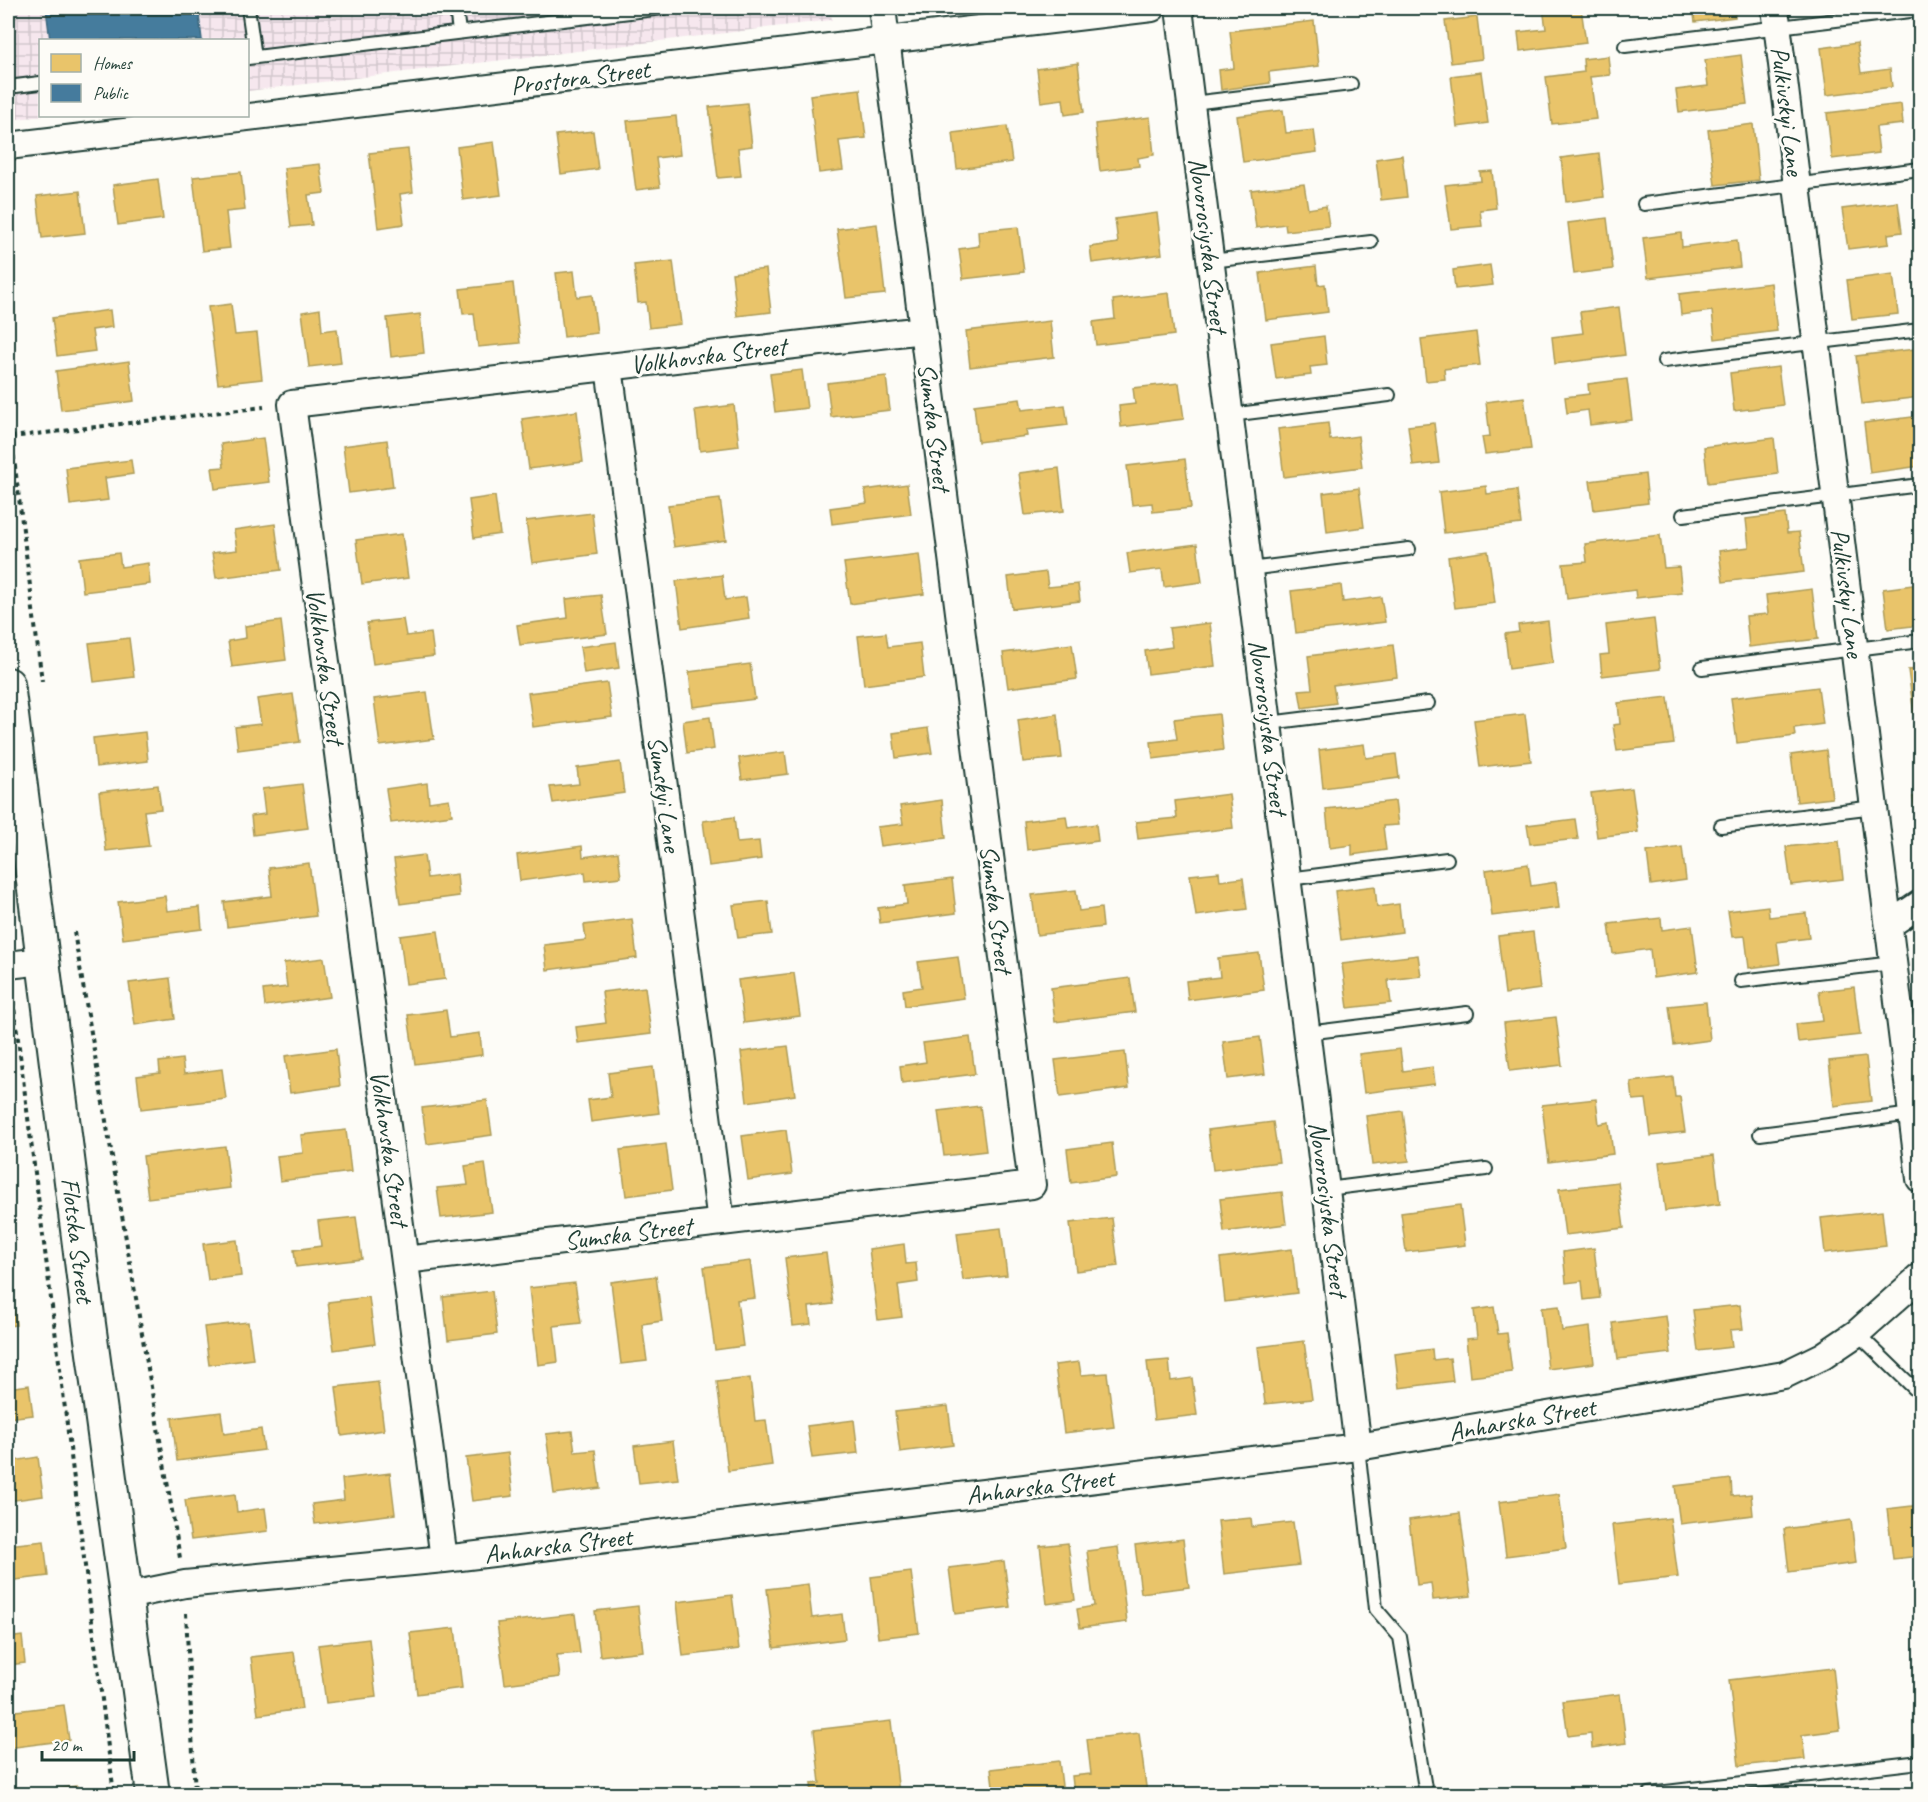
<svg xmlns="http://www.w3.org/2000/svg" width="1928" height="1802" font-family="Caveat,sans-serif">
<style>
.industrial{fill:url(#industrial-grid)}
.homes{fill:#e9c46a;stroke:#ac9c5a;stroke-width:1.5}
.public{fill:#457b9d;stroke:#3a687e;stroke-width:1.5}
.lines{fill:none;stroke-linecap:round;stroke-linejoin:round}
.service-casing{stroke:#1f3d34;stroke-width:16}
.minor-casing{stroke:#1f3d34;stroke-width:30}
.tertiary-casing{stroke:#1f3d34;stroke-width:36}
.path{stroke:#1f3d34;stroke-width:4;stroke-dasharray:4.5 4.5;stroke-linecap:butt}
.service{stroke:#fdfcf7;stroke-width:12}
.minor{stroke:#fdfcf7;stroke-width:26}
.tertiary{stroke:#fdfcf7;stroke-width:32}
.labels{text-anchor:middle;stroke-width:6;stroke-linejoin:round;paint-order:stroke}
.street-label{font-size:26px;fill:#1f3d34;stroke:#fdfcf7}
</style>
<defs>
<pattern id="industrial-grid" width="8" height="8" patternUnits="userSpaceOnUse" patternTransform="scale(1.5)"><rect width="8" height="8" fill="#f6e7ee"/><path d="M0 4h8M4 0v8" fill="none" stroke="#d2c7cd"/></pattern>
</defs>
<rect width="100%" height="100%" fill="#fdfcf7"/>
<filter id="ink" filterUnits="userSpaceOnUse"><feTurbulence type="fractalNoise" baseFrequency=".0167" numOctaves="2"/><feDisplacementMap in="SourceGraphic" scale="12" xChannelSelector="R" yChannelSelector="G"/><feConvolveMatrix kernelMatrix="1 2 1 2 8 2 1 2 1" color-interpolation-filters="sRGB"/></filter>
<g filter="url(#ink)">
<path class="industrial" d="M8 8H830L832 20 248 91V40H40V116H44L8 120Z"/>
<path class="homes" d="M1543 8H1581L1586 43 1520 51 1518 32 1546 29Z
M1693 8H1734L1735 17 1695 22Z
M1477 17 1482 59 1451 63 1445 21Z
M1314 21 1319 66 1269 72 1270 83 1221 90 1219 70 1234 68 1230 31Z
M1857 43 1861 73 1890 69 1892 87 1827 95 1821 48Z
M1741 55 1747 104 1679 112 1676 90 1708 86 1705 60Z
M1608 56 1610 75 1590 77 1596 119 1552 124 1546 77 1584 72 1583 59Z
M1078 63 1084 112 1065 115 1063 99 1041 102 1037 69Z
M1481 72 1488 123 1457 127 1451 76Z
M860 89 866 138 839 141 843 170 819 173 810 95Z
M747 103 752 146 738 148 741 176 718 178 709 107Z
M1901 104 1903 124 1876 127 1879 153 1832 159 1827 113Z
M1283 110 1286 133 1314 130 1317 152 1243 162 1237 116Z
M676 116 680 155 656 158 660 187 636 190 627 121Z
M1150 117 1154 155 1138 158 1139 166 1100 171 1095 124Z
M1753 124 1759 180 1715 185 1708 130Z
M1007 126 1012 162 957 169 953 133Z
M593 131 598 169 561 174 556 135Z
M494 142 501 195 463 200 457 147Z
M408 149 413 192 400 194 404 224 378 228 369 153Z
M1599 153 1604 197 1566 202 1561 158Z
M1402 155 1407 197 1381 200 1376 159Z
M320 164 324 193 308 195 312 225 291 227 284 168Z
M1492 171 1496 208 1480 210 1482 226 1451 229 1445 185 1481 181 1480 172Z
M241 172 245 210 226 212 230 248 202 251 193 177Z
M158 179 163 219 118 225 113 185Z
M1304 184 1308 209 1326 206 1329 226 1286 231 1285 224 1256 228 1251 190Z
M80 191 85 233 42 238 37 196Z
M1898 202 1902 232 1888 234 1889 244 1848 249 1842 209Z
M1157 213 1162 254 1092 263 1090 247 1118 243 1115 219Z
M1607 218 1613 269 1574 274 1568 223Z
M877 224 885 294 846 298 837 229Z
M1018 227 1024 272 963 279 959 249 979 246 978 231Z
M1681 233 1682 247 1737 240 1740 267 1648 278 1643 238Z
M673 261 681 324 649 328 646 302 638 303 634 265Z
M1490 265 1493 285 1455 289 1453 270Z
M1316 266 1318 285 1325 284 1328 312 1266 320 1260 273Z
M766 269 771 312 737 316 732 273Z
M574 271 577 297 592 295 597 333 564 337 556 273Z
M1893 274 1898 314 1852 319 1847 280Z
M513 283 520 343 478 347 474 313 463 314 460 289Z
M1771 283 1777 331 1715 339 1712 311 1681 315 1679 294Z
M1169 293 1174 335 1096 345 1093 322 1115 319 1113 300Z
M231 304 235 335 257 333 262 379 218 384 208 307Z
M1619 307 1625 355 1555 364 1552 337 1583 333 1580 312Z
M320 309 322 331 337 329 341 363 309 367 302 312Z
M110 310 112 327 92 330 95 351 57 356 52 318Z
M420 314 424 353 391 357 387 318Z
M1050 321 1054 357 970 367 966 331Z
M1476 332 1480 365 1444 369 1445 379 1426 381 1421 339Z
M1324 336 1327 365 1310 367 1311 375 1276 379 1271 343Z
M1915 349 1920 397 1862 404 1856 356Z
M129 361 134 401 61 410 56 371Z
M1778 367 1783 405 1734 411 1730 373Z
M802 370 807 408 775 412 770 374Z
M886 376 890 410 831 417 827 383Z
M1627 379 1632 420 1590 425 1588 410 1567 413 1565 397 1589 394 1588 384Z
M1179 383 1184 419 1121 427 1119 406 1135 404 1133 388Z
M1524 397 1531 449 1485 454 1482 437 1490 436 1486 402Z
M1020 399 1022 410 1065 405 1068 425 1026 430 1027 436 978 442 974 405Z
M734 405 739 446 700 451 695 410Z
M577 411 583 462 529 469 522 419Z
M1920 416V466L1870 473 1864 423Z
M1328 423 1330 440 1358 436 1362 467 1284 477 1278 429Z
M1434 423 1439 463 1413 466 1408 426Z
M263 438 269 482 215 489 212 468 224 467 221 444Z
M1774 438 1778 474 1708 483 1704 447Z
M387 440 393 487 349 493 343 446Z
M1185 459 1191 508 1153 512 1152 503 1132 505 1127 466Z
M131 460 133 474 105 478 108 500 70 505 66 468Z
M1059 468 1064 511 1025 515 1019 473Z
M1645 474 1648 503 1594 510 1590 481Z
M907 484 911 514 832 524 830 508 867 503 865 490Z
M1486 486 1487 494 1517 490 1521 524 1444 533 1439 492Z
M1359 488 1364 527 1327 532 1323 493Z
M495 496 500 534 474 538 469 500Z
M720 499 726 540 674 547 668 505Z
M592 513 597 554 532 563 526 521Z
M1785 514 1787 533 1799 532 1804 572 1723 582 1719 551 1749 547 1746 519Z
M1920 522V554L1918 555 1914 523Z
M275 524 281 570 216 578 212 553 237 550 234 530Z
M402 534 408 578 362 584 356 540Z
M1660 535 1664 568 1679 567 1682 593 1636 598 1635 590 1567 599 1563 564 1587 562 1585 544Z
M1197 544 1202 582 1164 587 1162 569 1130 573 1127 553Z
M1488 551 1495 603 1455 608 1448 557Z
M119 553 121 567 148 563 150 584 83 592 79 558Z
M919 554 924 594 850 604 844 563Z
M1046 572 1048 587 1078 584 1080 601 1012 609 1008 577Z
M722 575 725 600 746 597 749 618 682 628 676 581Z
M1920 584V625L1888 629 1883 589Z
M1341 585 1343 602 1381 597 1385 622 1296 633 1291 591Z
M1812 589 1818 639 1749 647 1746 616 1768 614 1766 595Z
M601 595 607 634 520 645 517 625 568 618 566 599Z
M403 619 406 636 431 633 434 656 373 664 367 623Z
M1654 619 1660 669 1602 676 1600 655 1609 654 1606 625Z
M281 621 286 660 232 667 228 641 246 638 245 626Z
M1548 621 1553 663 1509 669 1505 634 1519 632 1518 625Z
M1210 623 1215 666 1148 674 1145 651 1172 647 1169 628Z
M886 633 888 647 920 643 924 677 864 685 858 636Z
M129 638 134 677 94 682 89 643Z
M616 642 619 668 584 673 580 647Z
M1072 644 1077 679 1008 688 1003 653Z
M1393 645 1397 677 1333 685 1336 703 1302 708 1299 690 1312 689 1308 656Z
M750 664 755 699 693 707 689 672Z
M1920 669V714L1914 715 1908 670Z
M607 683 612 717 533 727 528 693Z
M1818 687 1823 724 1794 728 1795 736 1737 743 1731 698Z
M427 692 434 739 380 746 374 699Z
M293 694 300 742 238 750 235 727 261 724 257 699Z
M1668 697 1674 744 1617 751 1613 725 1620 724 1618 703Z
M1057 714 1062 758 1023 762 1018 720Z
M1219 714 1223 750 1153 759 1151 742 1177 739 1174 719Z
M1525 714 1531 761 1480 767 1474 720Z
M710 717 714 749 687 753 683 721Z
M928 728 932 753 896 758 893 733Z
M145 732 148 761 96 767 93 738Z
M1364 744 1366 758 1396 754 1399 778 1323 788 1319 750Z
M1826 750 1832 798 1797 802 1791 755Z
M785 752 788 774 742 780 739 758Z
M620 762 624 793 553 803 550 787 579 784 577 768Z
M427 783 429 802 449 799 452 815 391 823 386 789Z
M302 784 308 828 253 835 251 816 265 814 262 789Z
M158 785 161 809 144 811 149 846 106 851 99 792Z
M1632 788 1638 832 1597 837 1591 793Z
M1229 794 1233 828 1138 839 1136 822 1177 818 1175 801Z
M1920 796V834H1918L1913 797Z
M942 800 946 838 880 846 877 827 903 824 900 806Z
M1395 801 1398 825 1383 826 1386 850 1352 855V845L1330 848 1326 809Z
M1066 816 1068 828 1096 824 1098 841 1027 850 1024 821Z
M734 817 737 843 759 841 761 859 709 866 703 821Z
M1575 819 1578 839 1530 844 1527 825Z
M1839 841 1843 879 1791 885 1786 847Z
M582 846 583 857 618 852 621 877 586 881 585 872 520 881 517 855Z
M1682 847 1686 880 1651 885 1647 852Z
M424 855 427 878 457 874 459 896 400 904 394 859Z
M309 863 316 916 227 927 224 902 272 896 269 868Z
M1528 864 1531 886 1556 882 1559 908 1492 916 1486 870Z
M1219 872 1220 881 1243 878 1247 909 1196 916 1190 875Z
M952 879 956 913 880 923 878 908 907 904 905 885Z
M1375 886 1377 907 1399 904 1402 932 1341 940 1335 891Z
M1076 890 1079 911 1101 908 1103 927 1037 935 1032 895Z
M165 896 167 911 200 907 202 929 123 939 118 902Z
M768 901 772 934 738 938 733 905Z
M1768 906 1769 917 1806 913 1809 938 1777 942 1780 964 1749 968 1745 936 1732 937 1728 911Z
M1661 918 1662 930 1692 926 1698 972 1653 978 1650 949 1613 954 1609 924Z
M632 919 637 958 547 970 544 945 586 940 584 925Z
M438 931 445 979 406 984 400 936Z
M1533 932 1540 989 1505 994 1498 936Z
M1259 953 1264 990 1188 1000 1186 981 1220 977 1218 958Z
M1418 955 1421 976 1388 980 1391 1003 1348 1008 1342 964Z
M958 957 964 998 905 1006 903 990 922 987 918 962Z
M324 958 330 997 265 1006 263 990 287 987 284 963Z
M794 973 800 1016 744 1023 738 980Z
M170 978 175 1019 135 1025 129 983Z
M1130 978 1135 1012 1055 1022 1051 988Z
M645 987 651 1034 578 1043 576 1027 606 1023 602 992Z
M1854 987 1860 1035 1798 1042 1796 1024 1823 1021 1819 991Z
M1706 1002 1710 1040 1674 1045 1669 1006Z
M446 1010 450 1037 480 1033 482 1055 415 1064 408 1015Z
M1556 1017 1562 1065 1510 1071 1504 1023Z
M970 1037 975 1074 902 1083 900 1066 926 1062 923 1043Z
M1260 1037 1265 1074 1228 1079 1223 1042Z
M788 1046 795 1095 747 1102 741 1052Z
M336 1049 340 1086 290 1093 285 1056Z
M1400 1049 1403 1071 1433 1067 1435 1084 1364 1093 1359 1054Z
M1125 1052 1129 1088 1060 1097 1055 1060Z
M1866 1057 1871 1101 1834 1106 1829 1061Z
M182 1059 184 1074 222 1069 226 1099 141 1109 137 1076 160 1073 159 1062Z
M653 1067 659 1113 591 1122 588 1100 611 1097 608 1073Z
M1673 1077 1675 1097H1680L1685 1132 1651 1136 1646 1099 1633 1100 1631 1082Z
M1596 1099 1599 1124 1609 1122 1613 1154 1549 1162 1542 1105Z
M487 1100 492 1135 427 1144 422 1108Z
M980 1106 986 1151 944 1156 938 1111Z
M1403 1111 1409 1161 1372 1165 1366 1116Z
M1273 1122 1279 1162 1213 1170 1208 1130Z
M346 1130 351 1172 280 1181 277 1156 303 1153 301 1135Z
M786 1130 792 1174 748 1180 742 1136Z
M1112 1143 1116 1177 1071 1183 1067 1149Z
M666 1144 672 1190 626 1196 620 1150Z
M225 1146 230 1188 148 1198 143 1156Z
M1714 1155 1720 1204 1665 1211 1659 1162Z
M485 1163 492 1212 441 1218 437 1188 468 1185 465 1166Z
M1618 1182 1624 1228 1565 1235 1559 1189Z
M1282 1192 1286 1224 1224 1232 1220 1199Z
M1460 1205 1465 1245 1406 1252 1401 1213Z
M1882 1211 1886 1246 1825 1253 1821 1218Z
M356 1217 362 1259 296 1267 294 1250 321 1246 318 1221Z
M1112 1218 1118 1266 1076 1271 1070 1223Z
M1001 1228 1007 1275 963 1280 957 1233Z
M237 1240 241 1276 208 1280 203 1244Z
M904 1244 906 1264 916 1263 918 1282 898 1285 902 1317 878 1320 869 1249Z
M1594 1248 1600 1298 1584 1300 1582 1281 1566 1283 1563 1252Z
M1292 1249 1297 1293 1225 1302 1220 1258Z
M826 1253 833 1304 809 1307 811 1324 793 1326 785 1258Z
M750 1261 755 1298 737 1300 743 1346 715 1350 704 1267Z
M656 1276 662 1321 642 1324 647 1361 621 1364 611 1282Z
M575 1283 581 1323 554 1326 558 1362 538 1365 529 1288Z
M8 1291H12L16 1325 8 1326Z
M492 1291 497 1334 448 1340 443 1297Z
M369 1297 375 1344 334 1350 328 1302Z
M1740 1305 1743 1329 1730 1330 1732 1347 1698 1351 1693 1310Z
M1559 1306 1562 1331 1590 1327 1594 1363 1548 1369 1541 1308Z
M1494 1307 1498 1334 1507 1333 1512 1372 1470 1377 1466 1339 1477 1338 1474 1310Z
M1666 1316 1671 1353 1618 1359 1613 1323Z
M248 1322 253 1359 209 1365 204 1327Z
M1304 1341 1312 1399 1265 1404 1258 1347Z
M1432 1349 1433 1360 1450 1358 1453 1381 1399 1388 1395 1354Z
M1169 1360 1171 1381 1192 1378 1197 1415 1154 1420 1147 1362Z
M1079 1362 1081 1375 1107 1373 1114 1427 1064 1433 1055 1365Z
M750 1378 755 1421 766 1420 772 1465 728 1471 717 1382Z
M378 1382 384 1430 342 1436 336 1387Z
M29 1385 33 1415 8 1418V1388Z
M948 1406 953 1445 900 1452 895 1412Z
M221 1412 224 1434 261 1429 264 1450 177 1461 172 1418Z
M854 1420 858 1453 812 1458 807 1426Z
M572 1431 575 1452 595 1450 600 1488 554 1494 546 1434Z
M673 1441 678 1479 639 1483 634 1446Z
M8 1445H12L14 1461 38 1457 43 1496 8 1501Z
M508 1453 513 1496 472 1501 466 1458Z
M390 1473 395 1514 315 1524 312 1504 344 1500 342 1479Z
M1731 1479 1732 1496 1751 1494 1753 1515 1680 1524 1675 1486Z
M235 1494 237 1512 265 1508 268 1531 191 1540 185 1500Z
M1559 1494 1566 1548 1506 1556 1499 1502Z
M1920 1505V1556L1893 1559 1887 1509Z
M1460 1513 1471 1596 1433 1600 1431 1583 1417 1585 1409 1520Z
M1251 1518 1252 1527 1293 1522 1299 1565 1224 1574 1218 1521Z
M1670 1518 1678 1577 1619 1584 1612 1525Z
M1851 1520 1856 1563 1789 1572 1784 1529Z
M1183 1539 1189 1587 1141 1593 1135 1545Z
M44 1541 48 1576 8 1581V1545Z
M1068 1543 1075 1600 1047 1604 1040 1546Z
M1118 1547 1127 1622 1080 1628 1077 1609 1094 1606 1087 1551Z
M1004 1561 1010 1607 955 1614 949 1568Z
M911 1572 919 1633 878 1638 871 1577Z
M808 1584 812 1618 842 1614 845 1639 774 1648 767 1589Z
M732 1595 739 1649 683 1656 677 1602Z
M638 1606 643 1651 600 1656 595 1611Z
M575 1614 580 1653 557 1655 560 1677 505 1684 497 1623Z
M455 1628 462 1688 417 1694 410 1633Z
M22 1636 25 1663 8 1665V1638Z
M369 1639 376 1697 326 1703 318 1645Z
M294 1652 302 1709 258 1715 251 1657Z
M1833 1668 1840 1730 1802 1735 1805 1759 1739 1766 1729 1680Z
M1620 1694 1626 1743 1592 1748 1591 1733 1568 1736 1563 1701Z
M64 1705 69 1740 8 1748V1712Z
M891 1721 899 1794H812L811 1784 820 1783 814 1730Z
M1139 1733 1147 1794H1074L1072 1776 1091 1774 1087 1739Z
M1059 1761 1063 1794H994L991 1769Z
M77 1786 78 1794H46V1790Z"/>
<path class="public" d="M46 8H198L202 40H50Z"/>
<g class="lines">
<g class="service-casing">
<path id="service" d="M248 8 255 57
M456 8 459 32
M1625 46 1918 10
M248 58 663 8
M8 87 40 83
M1192 103 1351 84
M1644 204 1920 169
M1211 261 1371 242
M1664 361 1920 330
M1230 415 1389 395
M1683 515 1920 485
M1249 569 1409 549
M1702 668 1920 641
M1269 723 1428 703
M1721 826 1874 807
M1288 879 1447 859
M1741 981 1893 963
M1307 1033 1467 1013
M1760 1134 1912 1114
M1327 1189 1486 1169
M1857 1333 1920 1394
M1358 1447 1376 1609 1400 1637 1426 1794
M1649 1794 1920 1762"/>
</g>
<g class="minor-casing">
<path id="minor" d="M1179 8 1358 1447
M1775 8 1920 1179
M8 146 1152 8
M609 367 721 1222
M1889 925 1920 904
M8 965 43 961
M405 1260 1032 1185 882 8
M444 1559 292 404 923 330
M126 1596 185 1584 444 1559 1358 1447 1784 1375 1823 1356 1857 1333 1920 1277"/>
</g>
<g class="tertiary-casing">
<path id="tertiary" d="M8 684 89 1324 153 1794"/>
</g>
<path class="path" d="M8 411 42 681
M11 437 264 407
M74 932 180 1558
M12 992 114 1794
M186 1613 195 1794"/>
<use href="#service" class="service"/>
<use href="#minor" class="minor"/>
<use href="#tertiary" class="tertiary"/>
</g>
</g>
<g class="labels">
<g class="street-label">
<text transform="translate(580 77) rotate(-7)" y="9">Prostora Street</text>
<text transform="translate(1788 111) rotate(83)" y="9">Pulkivskyi Lane</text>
<text transform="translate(1209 245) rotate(83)" y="9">Novorosiyska Street</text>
<text transform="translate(708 355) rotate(-7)" y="9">Volkhovska Street</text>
<text transform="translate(935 427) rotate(83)" y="9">Sumska Street</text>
<text transform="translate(1848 593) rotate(83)" y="9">Pulkivskyi Lane</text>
<text transform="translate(326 666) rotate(82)" y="9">Volkhovska Street</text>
<text transform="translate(1269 727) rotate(83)" y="9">Novorosiyska Street</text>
<text transform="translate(665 794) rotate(82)" y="9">Sumskyi Lane</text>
<text transform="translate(997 909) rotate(83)" y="9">Sumska Street</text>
<text transform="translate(390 1148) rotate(82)" y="9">Volkhovska Street</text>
<text transform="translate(1329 1209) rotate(83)" y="9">Novorosiyska Street</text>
<text transform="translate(628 1233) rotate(-7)" y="9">Sumska Street</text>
<text transform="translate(78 1240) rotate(83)" y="9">Flotska Street</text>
<text transform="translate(1522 1419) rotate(-10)" y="9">Anharska Street</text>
<text transform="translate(1040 1486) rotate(-7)" y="9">Anharska Street</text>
<text transform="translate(558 1545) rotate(-7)" y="9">Anharska Street</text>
</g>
</g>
<rect width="1928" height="1802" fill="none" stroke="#fdfcf7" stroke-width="30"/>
<rect x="15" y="15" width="1898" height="1772" fill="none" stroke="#1f3d34" stroke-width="2" filter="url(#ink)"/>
<rect x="39" y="39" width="210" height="78" fill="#fdfcf7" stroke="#a4b0a9" stroke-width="1.5"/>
<rect x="51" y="54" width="30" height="18" fill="#e9c46a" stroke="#a4b0a9" stroke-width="1.5"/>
<text x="93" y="69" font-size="18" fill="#1f3d34">Homes</text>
<rect x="51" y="84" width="30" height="18" fill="#457b9d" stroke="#a4b0a9" stroke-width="1.5"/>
<text x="93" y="99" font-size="18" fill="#1f3d34">Public</text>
<path d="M42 1751v9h92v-9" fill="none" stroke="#1f3d34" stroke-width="3"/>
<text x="51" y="1751" font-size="18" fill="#1f3d34" stroke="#fdfcf7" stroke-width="4.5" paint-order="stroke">20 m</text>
</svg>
